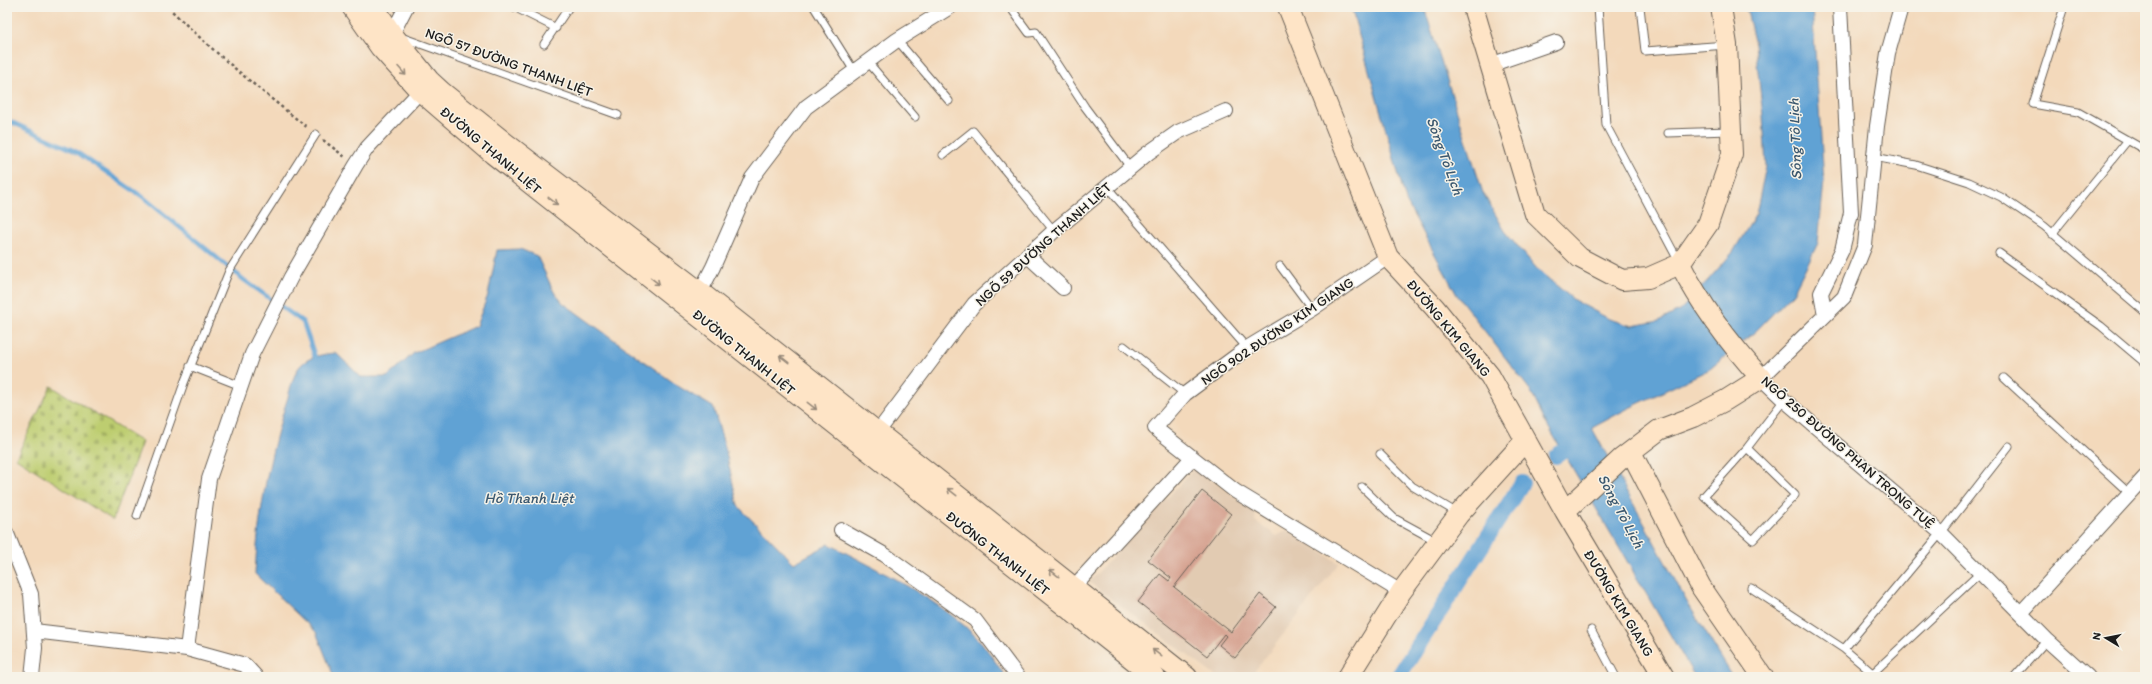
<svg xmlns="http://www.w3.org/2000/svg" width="2152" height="684" font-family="Itim,sans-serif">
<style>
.built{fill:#e2cbb2}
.cemetery{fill:url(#cemetery-stones);stroke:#6c7446}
.water{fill:#60a2d4;stroke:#3e5f78}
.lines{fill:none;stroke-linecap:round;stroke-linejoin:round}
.stream{stroke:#60a2d4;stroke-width:4.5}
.canal{stroke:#60a2d4;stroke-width:16}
.building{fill:#d7a493}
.lane-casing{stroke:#675e54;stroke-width:9}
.street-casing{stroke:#675e54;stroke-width:16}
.secondary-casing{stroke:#675e54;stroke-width:22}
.path{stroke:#675e54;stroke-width:2.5;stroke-dasharray:3 3;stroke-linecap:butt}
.lane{stroke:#fff;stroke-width:7}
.street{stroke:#fff;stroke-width:14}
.secondary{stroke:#fee4c6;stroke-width:20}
.oneway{stroke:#988a7a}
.labels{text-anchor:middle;stroke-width:3;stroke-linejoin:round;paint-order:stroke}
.street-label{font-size:14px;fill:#1c1c1c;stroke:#f7f3e8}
.water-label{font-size:15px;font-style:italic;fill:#3b586f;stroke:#f7f3e8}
</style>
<defs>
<pattern id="cemetery-stones" width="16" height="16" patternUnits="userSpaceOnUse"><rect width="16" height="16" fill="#bdcd6f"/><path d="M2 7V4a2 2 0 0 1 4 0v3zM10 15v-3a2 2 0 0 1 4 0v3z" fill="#a2af60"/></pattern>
</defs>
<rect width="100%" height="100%" fill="#f7f3e8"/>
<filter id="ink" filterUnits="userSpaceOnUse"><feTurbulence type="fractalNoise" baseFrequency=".025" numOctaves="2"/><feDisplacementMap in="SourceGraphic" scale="8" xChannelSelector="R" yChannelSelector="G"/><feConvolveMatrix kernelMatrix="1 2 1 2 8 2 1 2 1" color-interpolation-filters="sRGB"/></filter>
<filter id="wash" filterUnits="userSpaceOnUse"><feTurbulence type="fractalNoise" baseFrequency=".012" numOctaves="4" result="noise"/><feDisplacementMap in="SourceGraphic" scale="16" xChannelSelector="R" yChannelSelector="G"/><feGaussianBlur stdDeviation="0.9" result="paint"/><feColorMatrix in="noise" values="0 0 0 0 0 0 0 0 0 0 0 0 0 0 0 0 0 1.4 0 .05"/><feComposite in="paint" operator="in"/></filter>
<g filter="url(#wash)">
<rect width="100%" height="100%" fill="#f3d9bb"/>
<path class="built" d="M1194 469 1256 511 1255 521 1277 536 1287 530 1339 563 1250 677H1217L1089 582Z"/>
<path class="cemetery" d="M51 386 142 442 113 520 16 458Z"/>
<path class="water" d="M1351 7H1424L1483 193 1505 231 1538 270 1574 300 1609 319 1632 326 1659 321 1679 311 1693 297 1733 252 1756 214 1766 166 1763 116 1755 45 1746 7H1812L1824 181 1818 243 1793 293 1757 330 1710 369 1625 410 1592 428 1687 602 1733 677H1695L1546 423 1530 390 1457 295 1406 201Z
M520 249 537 256 554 292 563 303 681 388 713 407 725 448 738 506 794 563 829 544C878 570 944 601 981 642 990 653 998 666 1006 677H334L316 632 255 574C258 514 269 455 288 397 290 389 294 373 300 366 309 356 324 354 336 353L361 377H387L414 353 476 326 488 295 497 250Z"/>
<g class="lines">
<path class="stream" d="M7 120 75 151 143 197 244 280 303 322 315 357"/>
<path class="canal" d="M1556 456 1581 439
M1398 677 1522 483"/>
</g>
<g id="blocks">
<path class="building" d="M1202 491 1231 514 1174 587 1231 632 1260 594 1276 607 1235 658 1219 645 1226 636 1224 634 1207 656 1138 602 1160 574 1169 581 1171 578 1148 560Z"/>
</g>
</g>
<g filter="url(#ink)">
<use href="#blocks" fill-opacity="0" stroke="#675e54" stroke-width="1"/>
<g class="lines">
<g class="lane-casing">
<path id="lane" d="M514 7 556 28
M814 7 854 71
M1010 7 1029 33 1036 32 1085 107 1130 167
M1598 7 1606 125 1679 262
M1640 7 1645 51 1727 45
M2064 7 2033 104 2078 112 2145 150
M2143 7 2145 10
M401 37 618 115
M897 40 949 101
M544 44 569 7
M867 61 915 117
M1668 133 1729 131
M943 155 973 131 1054 231
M1874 157 1916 165 1969 182 2001 197 2044 226 2145 312
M1107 187 1247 348
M2052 234 2128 140
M1999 253 2101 326 2145 363
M1280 266 1312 309
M1124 346 1185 394
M190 366 241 386
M2004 378 2130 494
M1747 448 1795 495 1753 540 1704 496 1747 448 1784 400
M1380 454 1412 486 1459 514
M1362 487 1394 518 1438 542
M137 516 184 383 229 271 316 134
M1751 588 1844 649 1877 677
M1591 630 1616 677
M1844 649 1941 533 2009 446
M1873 673 1980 573
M1646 677 1657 668
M2014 677 2047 640"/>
</g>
<g class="street-casing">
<path id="street" d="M1901 7 1888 53 1877 126 1865 245 1844 297 1761 378 1784 400 1941 533 2047 640 2088 677
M392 34 406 7
M1490 65 1556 42
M1027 255 1063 288
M1388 257 1312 309 1247 348 1185 394 1155 428 1235 491 1401 592
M700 292 713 267 752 178 806 107 897 40 950 7
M1825 315 1821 293 1842 250 1851 213 1840 7
M877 433 974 304 1054 231 1148 153 1178 132 1226 111
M841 530 885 555 975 620 1018 677
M7 534 31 594 35 648 32 677
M1073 588 1192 458
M2021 613 2145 477
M34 631 187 649 245 665 256 677
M187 649 209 479 252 354 291 277 356 165 367 148 426 85"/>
</g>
<g class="secondary-casing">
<path id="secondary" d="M352 7 380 47 420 91 493 154 1155 677
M374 7 392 34 429 80 442 92 508 145 700 292 1187 677
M1288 7 1388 257 1435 308 1490 376 1565 511 1664 677
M1473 7 1535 214 1580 258 1622 280 1648 278 1680 264
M1680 264 1708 224 1732 154 1727 45 1721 7
M1631 452 1701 587 1763 677
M1565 511 1621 459 1659 430 1693 417 1726 400 1761 378C1730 344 1701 305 1680 264
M1348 677 1401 592 1459 514 1525 441"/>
</g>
<path class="path" d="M168 7C212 51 260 90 308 128
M323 140 345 157"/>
<use href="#lane" class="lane"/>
<use href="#street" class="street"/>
<use href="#secondary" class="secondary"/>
</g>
<defs><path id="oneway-shaft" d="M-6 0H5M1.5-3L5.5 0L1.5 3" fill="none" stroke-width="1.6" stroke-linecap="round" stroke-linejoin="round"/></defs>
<g class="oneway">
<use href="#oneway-shaft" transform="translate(402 71) rotate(48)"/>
<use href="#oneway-shaft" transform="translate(553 201) rotate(38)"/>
<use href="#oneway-shaft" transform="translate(655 281) rotate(38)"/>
<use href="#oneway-shaft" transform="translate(784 359) rotate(-142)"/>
<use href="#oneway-shaft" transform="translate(812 406) rotate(38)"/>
<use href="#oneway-shaft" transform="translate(952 492) rotate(-142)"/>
<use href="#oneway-shaft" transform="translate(1054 573) rotate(-142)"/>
<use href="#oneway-shaft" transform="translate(1157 653) rotate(-142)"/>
</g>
</g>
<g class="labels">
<g class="street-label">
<text transform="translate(509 62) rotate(20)" y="5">NGÕ 57 ĐƯỜNG THANH LIỆT</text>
<text transform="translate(491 150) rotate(40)" y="5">ĐƯỜNG THANH LIỆT</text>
<text transform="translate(1043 244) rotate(-42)" y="5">NGÕ 59 ĐƯỜNG THANH LIỆT</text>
<text transform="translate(1449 328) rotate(50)" y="5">ĐƯỜNG KIM GIANG</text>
<text transform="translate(1277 331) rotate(-34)" y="5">NGÕ 902 ĐƯỜNG KIM GIANG</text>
<text transform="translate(744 352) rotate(39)" y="5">ĐƯỜNG THANH LIỆT</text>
<text transform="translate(1848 452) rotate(41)" y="5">NGÕ 250 ĐƯỜNG PHAN TRỌNG TUỆ</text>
<text transform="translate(998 553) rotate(38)" y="5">ĐƯỜNG THANH LIỆT</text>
<text transform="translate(1619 603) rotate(59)" y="5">ĐƯỜNG KIM GIANG</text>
</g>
<g class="water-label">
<text transform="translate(1795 139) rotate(-92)" y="5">Sông Tô Lịch</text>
<text transform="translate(1445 156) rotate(70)" y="5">Sông Tô Lịch</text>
<text x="529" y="503">Hồ Thanh Liệt</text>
<text transform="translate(1621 511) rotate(62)" y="5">Sông Tô Lịch</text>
</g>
</g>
<rect width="2152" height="684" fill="none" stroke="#f7f3e8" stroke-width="24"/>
<g transform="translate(2106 638) rotate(280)" stroke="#f7f3e8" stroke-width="3" paint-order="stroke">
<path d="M0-3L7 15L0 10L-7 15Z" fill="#1c1c1c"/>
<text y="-6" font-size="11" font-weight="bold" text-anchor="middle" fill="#1c1c1c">N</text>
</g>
</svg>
